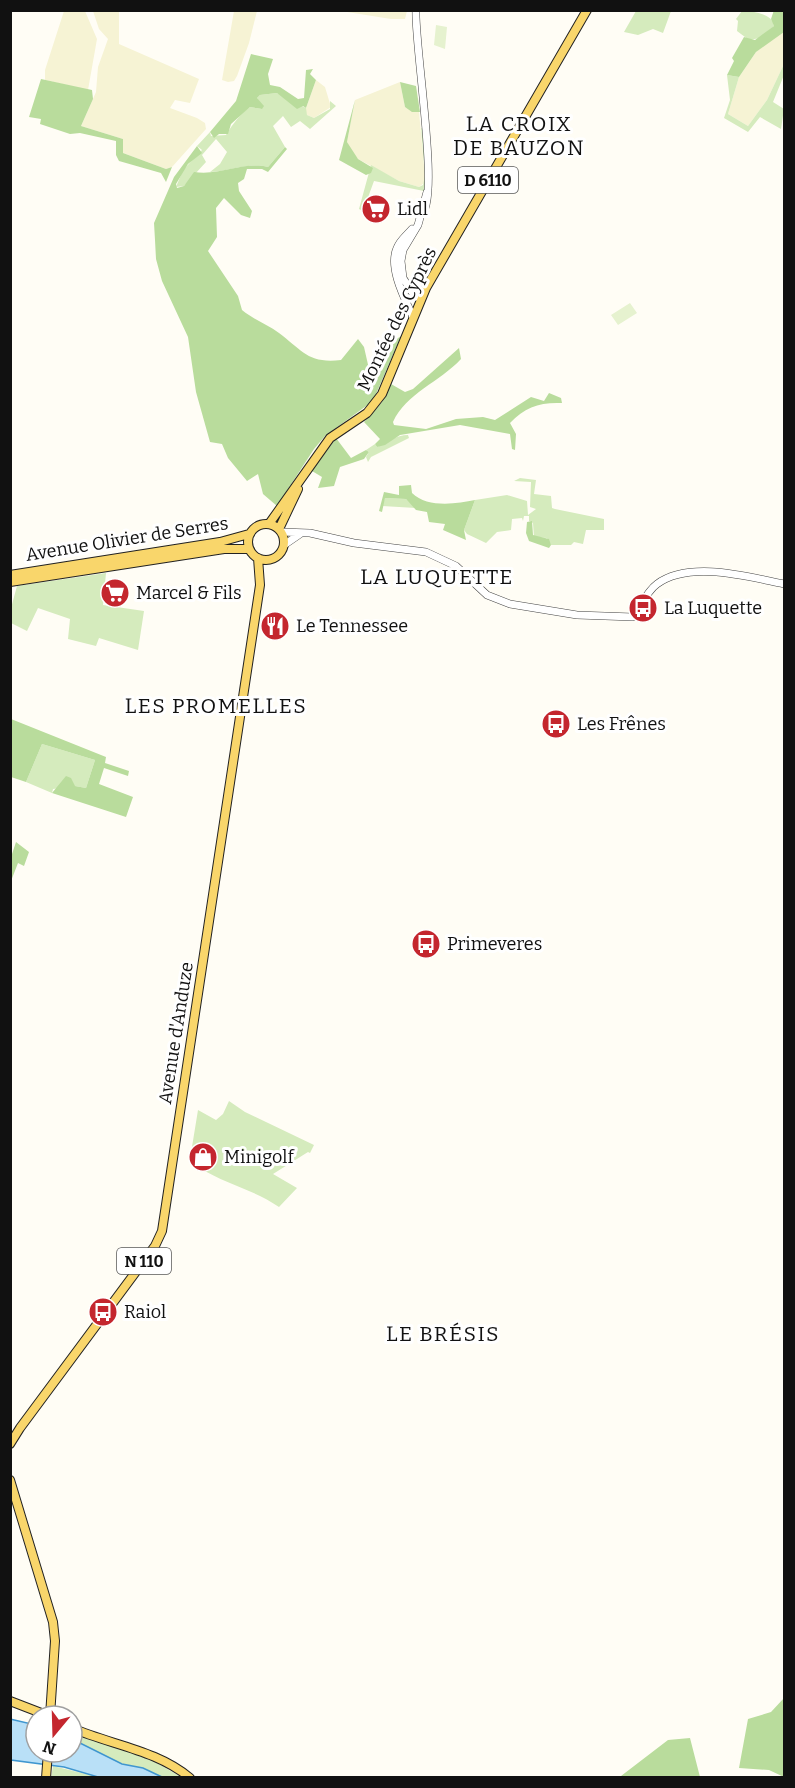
<svg xmlns="http://www.w3.org/2000/svg" width="795" height="1788" font-family="Bitter,serif">
<style>
.farmland{fill:#f6f3d4}
.green{fill:#d5ebbd}
.forest{fill:#b9dc9c}
.pitch{fill:#e6f2cf}
.water{fill:#b9e0f7;stroke:#3f96cf;stroke-width:1.5}
.lines{fill:none;stroke-linecap:round;stroke-linejoin:round}
.minor-casing{stroke:#444;stroke-width:8}
.major-casing{stroke:#222;stroke-width:10}
.minor{stroke:#fff;stroke-width:7}
.major{stroke:#f9d66b;stroke-width:8}
.labels{text-anchor:middle;stroke-width:6;stroke-linejoin:round;paint-order:stroke}
.shield{fill:#fff;stroke:#585858;stroke-width:1.5}
.shield-label{font-size:16px;font-weight:bold;fill:#111}
.poi-label{font-size:18px;fill:#111;stroke:#fff;text-anchor:start}
.street-label{font-size:18px;fill:#111;stroke:#fff}
.quarter-label{font-size:21px;letter-spacing:1.5px;fill:#111;stroke:#fff}
</style>
<rect width="100%" height="100%" fill="#fffdf5"/>
<path class="farmland" d="M64 11H85L97 39 88 90 45 80V70Z
M93 11H119V44L199 79 190 103 175 100 170 108 197 118 205 123 206 129 172 167 166 169 123 153V139L81 126 96 92 98 67 108 39 99 29Z
M234 11H257L249 43 237 76 234 81 228 82 222 80Z
M341 11H407L405 19H391Z
M782 31 784 32V64L767 100 748 126 728 114 739 77 756 52Z
M316 80 325 87 331 107 314 118 307 115 305 111Z
M400 82 405 107 419 112 425 176 424 183 419 187 399 181 358 159 351 151 347 142 355 100Z"/>
<path class="green" d="M636 11H671L663 33 653 29 638 35 624 32Z
M742 11C754 11 773 14 774 26L760 38 749 40 737 31 738 21 736 19Z
M784 64V75L773 102 784 109 781 129 760 117 748 132 724 118 730 100 727 75 739 77 728 114 748 126 767 100Z
M277 93 306 108 307 115 314 118 330 109V101L336 106 310 129 300 121 291 127 283 116 273 126 285 147 268 167C248 162 231 171 210 172L220 164 227 152 216 139 202 155 206 162 184 186 176 187 183 170 202 150 197 146 210 132 211 136 226 135C233 124 239 115 250 107L262 109 257 98 260 95Z
M421 128 423 129 427 168 424 191 374 181 363 211 359 209 371 165 399 181 419 187 423 185 425 176Z
M408 435 409 438 371 457 368 462 366 457 369 452 366 450 375 444 377 447C388 442 396 435 408 435Z
M520 478 536 480 534 494 551 496 552 508 555 509 604 519V530H586L583 544 574 542 571 545H551L547 538 534 537 533 523 529 521V516H524L523 521 522 518 512 519 511 530 497 532 486 543 467 534 464 530 475 500 507 495 527 501 528 515 536 509 530 507 531 482 514 481Z
M385 498 406 499 416 508 382 506Z
M106 573 103 605 144 611 138 650 99 638 96 646 68 639 70 619 38 608 27 631 11 623V608L17 586Z
M42 744 95 760 86 788 75 786 53 789 52 793 26 782Z
M229 1101 245 1112 314 1145 310 1153 308 1152 273 1174 297 1188 279 1207C255 1190 225 1184 200 1168L198 1158H195L191 1153 198 1110 216 1120 223 1114Z
M72 1732 152 1760 181 1777H162L143 1768 122 1764 72 1739Z
M53 1766 98 1777 51 1778Z"/>
<path class="forest" d="M774 10 784 11V32L756 52 739 77 727 75 734 61 732 58 744 37 755 40 774 26 771 19Z
M251 54 273 59 268 74 270 85 280 87 298 99 304 98 306 70 313 69 310 74 316 80 306 108 303 106 297 109 277 93 260 95 257 98 264 106 262 109 250 107 231 124 228 134H219L214 138 210 132 236 101Z
M41 79 92 90 93 99 81 126 123 139V153L166 169 172 167 166 182 161 173 119 161 116 155V141L80 133 70 134 40 124 41 119 29 117Z
M400 82 416 86 420 112H412L405 107Z
M355 100 347 142 358 159 373 168 371 173 366 175 339 160Z
M197 146 202 153 188 164 176 184 177 188 184 186 194 172C221 176 243 161 268 167L285 147 287 149 268 172 262 169H247L244 179 238 183 239 191 252 211 250 218 241 215 224 198 216 208 217 237 208 251 238 296 242 310C254 320 267 324 279 333 302 350 308 364 341 360L358 339 364 347 369 369 375 354 401 336 373 401 325 436 314 449 277 506 263 494 258 474 247 481 228 458 222 444 210 442 196 392 188 337 162 281 156 259 155 240 154 223 174 177Z
M459 348 461 359C440 382 406 393 393 422L394 425 426 429 456 419 483 417 495 420 531 397 544 401 549 393 561 398 562 403C540 402 525 407 510 423L516 434 515 450 512 449 510 434 460 425 400 435 385 445 377 447 375 444 380 439 364 422 382 402 391 384 405 392 413 389Z
M336 438 351 458 366 450 369 452 364 459 340 467 334 486 318 488 322 477 312 471Z
M411 485 412 493C427 508 456 504 475 500L464 530 466 540 443 530 445 524 429 522 427 512 416 510 406 499 385 498 382 512 379 511 384 492 399 495V486Z
M532 521 533 535 549 539 551 545 549 548 529 541 526 533 527 522Z
M11 719 106 757 105 763 129 771 128 776 104 768 99 784 133 797 126 817 52 793 66 776 71 778 75 786 86 788 95 760 42 744 26 782 11 777Z
M16 842 29 852 24 866 18 863 11 881V857Z
M784 1698V1777L769 1770 739 1768 748 1719 771 1712Z
M690 1738 700 1777 621 1776 668 1740Z"/>
<path class="pitch" d="M436 25 447 27 445 49 434 45Z
M630 303 637 313 618 325 611 315Z"/>
<path class="water" d="M10 1719 36 1725V1752H72V1739L122 1764 143 1768 162 1777H98L64 1767 11 1760Z"/>
<g class="lines">
<g class="minor-casing">
<path id="minor" d="M416 10C414 42 441 204 421 215
M412 229C407 235 400 240 397 248 388 268 405 299 413 317
M422 297H415L403 278 401 261 403 250 418 225 427 192
M282 532 310 533 354 543 426 552 456 566 487 595 510 604 577 615 633 617C640 607 647 591 657 584 690 560 749 577 784 584
M284 545 300 534"/>
</g>
<g class="major-casing">
<path id="major" d="M248 542a18 18 0 1 1 36 0a18 18 0 1 1-36 0Z
M269 524 330 438 367 413 382 394 426 288 587 10
M279 529 298 489
M10 575 220 542 249 534
M10 582 224 549H249
M10 1444 20 1428 155 1246 162 1231 260 585 258 558
M10 1480 53 1622 55 1641 50 1716
M10 1701 49 1716
M72 1728C111 1745 157 1750 190 1778
M46 1778 48 1752"/>
</g>
<use href="#minor" class="minor"/>
<use href="#major" class="major"/>
</g>
<defs>
<g id="supermarket-disc" transform="scale(1.5)"><circle r="9.5" fill="#c4262e" stroke="#fff"/><path d="M-6-5.5h2.5l.6 2H6L4.5 2H-2.5L-4.4-4H-6ZM-1.5 3.2a1.3 1.3 0 1 0 .1 0ZM3 3.2a1.3 1.3 0 1 0 .1 0Z" fill="#fff"/></g>
<g id="bus-disc" transform="scale(1.5)"><circle r="9.5" fill="#c4262e" stroke="#fff"/><path d="M-5-6H5V4H4V6H2V4H-2V6H-4V4H-5ZM-3.5-4V0h7V-4ZM-3.5 1.2v1.5H-2V1.2ZM2 1.2v1.5H3.5V1.2Z" fill="#fff"/></g>
<g id="restaurant-disc" transform="scale(1.5)"><circle r="9.5" fill="#c4262e" stroke="#fff"/><path d="M-5-6h1v4h1v-4h1v4h1v-4h1v5L-1.5 .5V6h-2V.5L-5-1ZM5-6V6H3V1.5H1.5Q1.5-4 5-6Z" fill="#fff"/></g>
<g id="shop-disc" transform="scale(1.5)"><circle r="9.5" fill="#c4262e" stroke="#fff"/><path d="M-5-2.5h2.3a2.7 3.5 0 0 1 5.4 0H5L5.5 6h-11ZM-1.5-2.5h3a1.5 2.3 0 0 0-3 0Z" fill="#fff"/></g>
</defs>
<g fill-rule="evenodd">
<use href="#supermarket-disc" x="376" y="209"/>
<use href="#supermarket-disc" x="115" y="593"/>
<use href="#bus-disc" x="643" y="608"/>
<use href="#restaurant-disc" x="275" y="626"/>
<use href="#bus-disc" x="556" y="724"/>
<use href="#bus-disc" x="426" y="944"/>
<use href="#shop-disc" x="203" y="1157"/>
<use href="#bus-disc" x="103" y="1312"/>
</g>
<g class="labels">
<g class="shield">
<rect x="458" y="167" width="60" height="26" rx="4.5"/>
<rect x="117" y="1248" width="54" height="26" rx="4.5"/>
</g>
<g class="shield-label">
<text x="488" y="186">D 6110</text>
<text x="144" y="1267">N 110</text>
</g>
<g class="poi-label">
<text x="397" y="215">Lidl</text>
<text x="136" y="599">Marcel &amp; Fils</text>
<text x="664" y="614">La Luquette</text>
<text x="296" y="632">Le Tennessee</text>
<text x="577" y="730">Les Frênes</text>
<text x="447" y="950">Primeveres</text>
<text x="224" y="1163">Minigolf</text>
<text x="124" y="1318">Raiol</text>
</g>
<g class="street-label">
<text transform="translate(397 319) rotate(-64)" y="6">Montée des Cyprès</text>
<text transform="translate(127 539) rotate(-9)" y="6">Avenue Olivier de Serres</text>
<text transform="translate(176 1033) rotate(-81)" y="6">Avenue d'Anduze</text>
</g>
<g class="quarter-label">
<text x="519" y="131">LA CROIX<tspan x="519" dy="24">DE BAUZON</tspan></text>
<text x="437" y="584">LA LUQUETTE</text>
<text x="216" y="713">LES PROMELLES</text>
<text x="443" y="1341">LE BRÉSIS</text>
</g>
</g>
<rect width="795" height="1788" fill="none" stroke="#111111" stroke-width="24"/>
<g transform="translate(54 1734) rotate(199)"><circle r="28" fill="#ffffff" stroke="#a0a0a0" stroke-width="1.5"/>
<path d="M0-4.5L10 22L0 15L-10 22Z" fill="#c4262e"/>
<text y="-9" font-size="16" font-weight="bold" text-anchor="middle" fill="#111111">N</text>
</g>
</svg>
